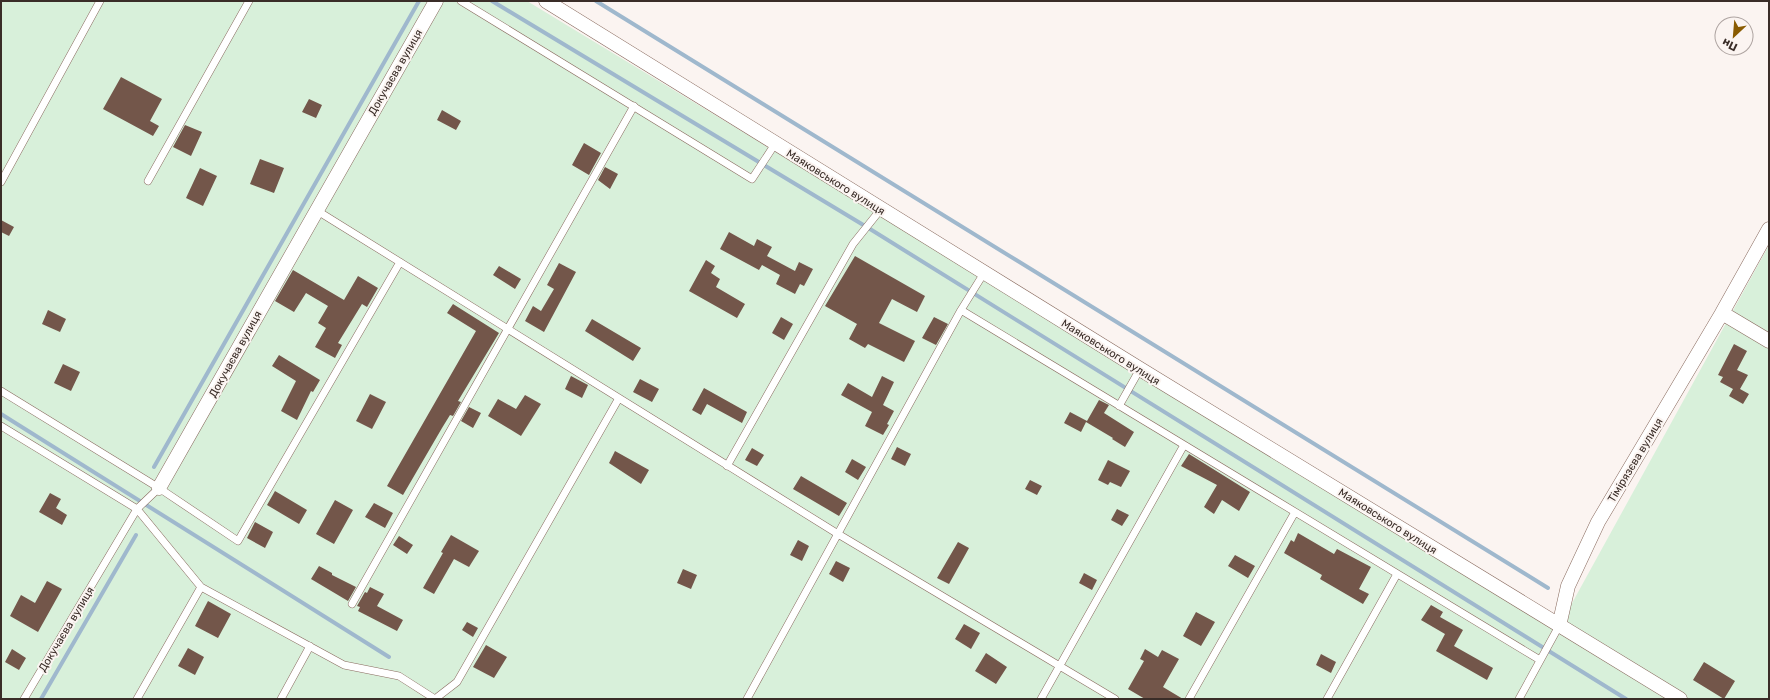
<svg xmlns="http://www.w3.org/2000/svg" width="1770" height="700" font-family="Rubik,sans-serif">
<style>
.green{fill:#d8f0da}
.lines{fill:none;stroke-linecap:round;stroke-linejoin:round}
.stream{stroke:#9fb8cd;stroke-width:4}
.building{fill:#73564a}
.service-casing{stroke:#896b5f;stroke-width:8}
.minor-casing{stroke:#896b5f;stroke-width:15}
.service{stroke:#fff;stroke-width:7}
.minor{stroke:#fff;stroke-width:14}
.labels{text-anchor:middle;stroke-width:4;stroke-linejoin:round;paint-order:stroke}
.street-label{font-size:11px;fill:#3a2d28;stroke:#fbf4f1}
</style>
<rect width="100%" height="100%" fill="#fbf4f1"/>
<path class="green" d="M1 1H527L1677 699H1Z
M1769 245V699H1683L1560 625Z"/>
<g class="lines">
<path class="stream" d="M492 1 870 229 1626 699
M596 1 1548 588
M1 414 389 657
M154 467 419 1
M41 699 136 535"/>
</g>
<path class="building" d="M121 77 162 99 150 121 159 126 153 136 103 109Z
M309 99 322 105 316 118 302 112Z
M442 110 461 121 456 130 437 120Z
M185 125 202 132 191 156 173 147Z
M584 143 601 153 589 175 572 165Z
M260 159 284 168 274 193 250 184Z
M605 167 618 174 610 189 598 180Z
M200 168 217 176 203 206 186 198Z
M1 220 14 227 9 236 1 232Z
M729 232 754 246 757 239 772 247 767 256 795 271 799 262 813 269 804 286 800 284 795 294 776 284 780 275 762 265 759 270 720 249Z
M855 256 925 296 917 312 892 299 879 323 915 341 904 362 868 344 865 348 849 339 857 324 825 306Z
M706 260 715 266 711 273 720 279 716 287 745 304 737 318 689 291Z
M559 263 576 272 544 332 525 321 533 306 541 311 554 289 547 285Z
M499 266 521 279 515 289 493 275Z
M293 270 344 300 358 276 378 288 367 307 362 304 338 343 342 345 335 358 315 347 326 328 318 323 328 306 306 293 294 312 275 301Z
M453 304 499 333 458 401 461 402 453 416 450 415 442 428 403 495 387 486 476 331 447 313Z
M48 310 66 319 60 332 42 324Z
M781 317 793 324 784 340 772 333Z
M934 317 948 324 936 345 922 338Z
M592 319 641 348 633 361 585 331Z
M1734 344 1747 351 1737 370 1748 375 1740 389 1749 394 1743 404 1729 396 1733 389 1720 382 1723 377 1718 375Z
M279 355 320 380 313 392 311 391 297 420 281 411 296 381 272 366Z
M63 364 80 372 71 391 54 383Z
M571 376 588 385 582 398 565 389Z
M882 376 894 382 883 405 894 411 887 424 889 425 883 435 865 426 872 412 841 395 848 383 872 397Z
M640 379 659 389 652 402 633 392Z
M704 388 747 412 742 423 707 404 701 415 692 410Z
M370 394 386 402 372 429 356 421Z
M525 395 541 404 521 436 488 416 498 399 516 409Z
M1099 400 1109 405 1104 413 1134 432 1125 447 1112 439 1113 438 1086 422 1081 432 1064 423 1070 412 1087 421Z
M469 407 481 413 473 428 461 421Z
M897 447 911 454 905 466 891 459Z
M752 448 764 455 757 466 745 460Z
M615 451 649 470 641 484 609 463Z
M1189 454 1250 492 1239 511 1222 500 1214 514 1204 507 1217 485 1181 466Z
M852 459 866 467 858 480 845 472Z
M1108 460 1130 471 1121 487 1110 482 1108 485 1098 480Z
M801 476 847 503 839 516 793 489Z
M1030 480 1042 486 1037 495 1025 489Z
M275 491 307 510 299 524 267 505Z
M50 493 61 499 56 508 67 515 62 525 39 512Z
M335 500 353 510 334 544 316 534Z
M374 503 393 513 385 528 365 517Z
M1117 509 1129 515 1122 526 1111 520Z
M255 522 273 532 265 548 247 538Z
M1298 533 1334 554 1337 549 1371 567 1359 589 1369 594 1363 604 1320 579 1322 575 1284 553 1291 540 1294 542Z
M451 535 479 551 469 567 454 559 434 594 423 588 443 553 441 552Z
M399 536 413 545 407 554 393 545Z
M798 540 809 546 802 561 790 555Z
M958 542 969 548 949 584 937 578Z
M1235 555 1255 566 1248 578 1228 566Z
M836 561 850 568 843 582 829 574Z
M319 566 332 573V575L356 587 348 601 311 579Z
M683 569 697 575 691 589 677 583Z
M1084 573 1097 580 1092 590 1079 583Z
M47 581 62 589 38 632 10 616 21 595 35 603Z
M370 587 384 594 377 606 403 620 397 631 358 611 360 607 357 606 365 592 367 593Z
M208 601 231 614 218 638 195 626Z
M1431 605 1443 612 1440 617 1463 630 1454 646 1493 668 1487 680 1436 651 1445 634 1421 620Z
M1196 612 1215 622 1201 646 1183 636Z
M467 622 478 628 473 637 462 630Z
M964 624 980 633 971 649 955 639Z
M486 645 507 657 494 678 473 667Z
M188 648 204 657 195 675 178 666Z
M12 649 26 658 19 670 5 662Z
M1145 649 1158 657 1162 650 1179 659 1163 687 1183 699H1145L1128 689 1144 661 1140 659Z
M986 653 1007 667 996 684 975 671Z
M1321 654 1336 662 1331 673 1316 665Z
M1704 662 1735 681 1724 699 1693 680Z"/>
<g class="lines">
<g class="service-casing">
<path id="service" d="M461 1 752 179 775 144
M148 181 249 1
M1 182 100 1
M316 210 838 534 1115 699
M961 310 1540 660
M1 391 159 488 238 541 400 262
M1119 406 1140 369
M1 426 137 509 201 587 344 665 399 676 435 699
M727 466 853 244 881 209
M352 604 634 106
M24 699 137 509 159 488
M137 699 201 587
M281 699 310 646
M435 699 457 682 619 398
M747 699 961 310 984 273
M1041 699 1184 445
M1189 699 1295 512
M1327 699 1397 574
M1519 699 1559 626"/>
</g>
<g class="minor-casing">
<path id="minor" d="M546 1 1140 369 1680 699
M1722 313 1769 341
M159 488 436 1
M1559 626 1568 586 1598 522 1722 313 1769 229"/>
</g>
<use href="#service" class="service"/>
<use href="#minor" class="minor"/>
</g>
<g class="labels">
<g class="street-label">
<text transform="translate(395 72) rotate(-60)" y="4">Докучаєва вулиця</text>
<text transform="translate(836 182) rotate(32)" y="4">Маяковського вулиця</text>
<text transform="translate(1111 352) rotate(32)" y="4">Маяковського вулиця</text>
<text transform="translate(235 354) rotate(-61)" y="4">Докучаєва вулиця</text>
<text transform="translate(1635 460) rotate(-59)" y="4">Тімірязєва вулиця</text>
<text transform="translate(1388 521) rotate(32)" y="4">Маяковського вулиця</text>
<text transform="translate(66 629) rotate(-59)" y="4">Докучаєва вулиця</text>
</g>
</g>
<rect width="1770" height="700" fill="none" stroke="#3a2d28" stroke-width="4"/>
<g transform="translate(1734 36) rotate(206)"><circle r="19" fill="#fbf4f1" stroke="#aea4a1"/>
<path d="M0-3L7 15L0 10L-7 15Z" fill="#8a5b01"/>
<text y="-6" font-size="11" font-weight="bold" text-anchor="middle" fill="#3a2d28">Пн</text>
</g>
</svg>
